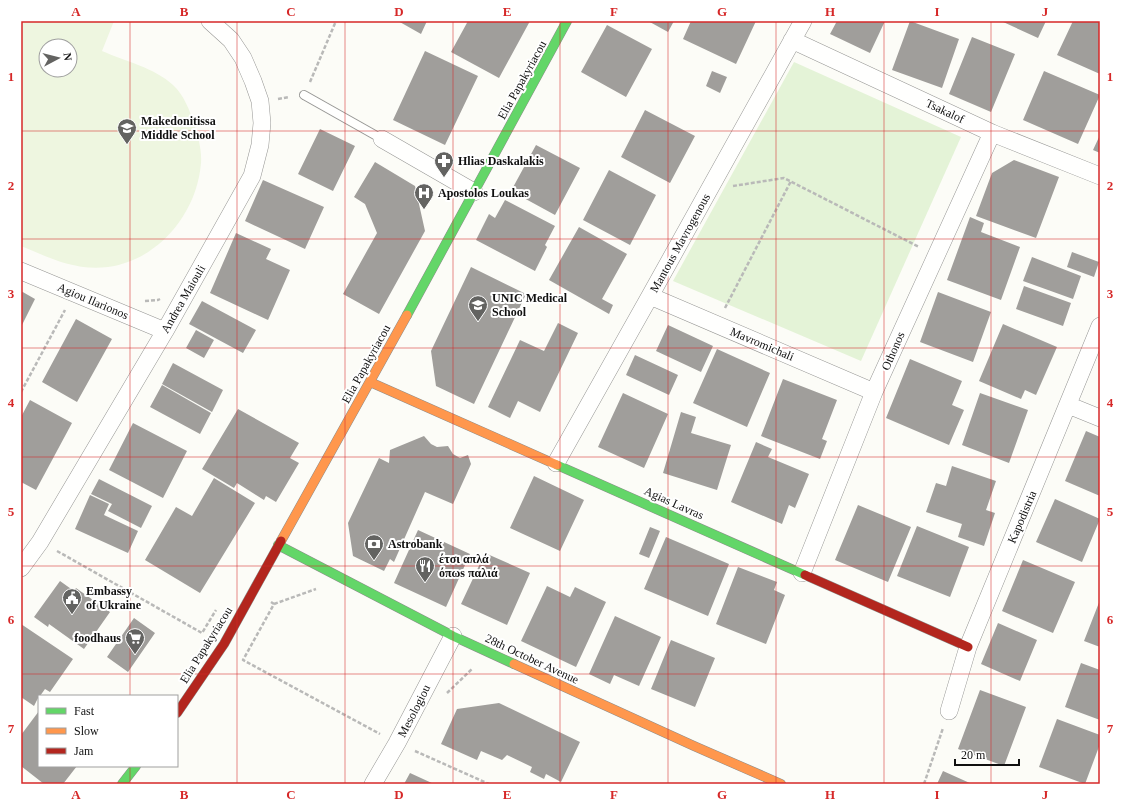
<svg xmlns="http://www.w3.org/2000/svg" width="1121" height="805" font-family="Georgia,serif">
<style>
.green{fill:#e4f3d7}
.pitch{fill:#eef6e0;fill-rule:evenodd}
.building{fill:#a09e9b}
.lines{fill:none;stroke-linecap:round;stroke-linejoin:round}
.lane-casing{stroke:#969694;stroke-width:10}
.street-casing{stroke:#969694;stroke-width:18}
.fast-casing{stroke:#8d8d8b;stroke-width:10}
.slow-casing{stroke:#8d8d8b;stroke-width:10}
.jam-casing{stroke:#8d8d8b;stroke-width:10}
.path{stroke:#b9b9b8;stroke-width:2.5;stroke-dasharray:4 2;stroke-linecap:butt}
.lane{stroke:#fffffe;stroke-width:8}
.street{stroke:#fffffe;stroke-width:17}
.fast{stroke:#63d668;stroke-width:9}
.slow{stroke:#ff974d;stroke-width:9}
.jam{stroke:#b3261e;stroke-width:9}
.grid{fill:none;stroke:#d62828;stroke-width:1;stroke-opacity:0.55}
.labels{text-anchor:middle;stroke-width:4;stroke-linejoin:round;paint-order:stroke}
.street-label{font-size:12px;fill:#101010;stroke:#fff}
.poi-label{font-size:12px;font-weight:bold;fill:#101010;stroke:#fff;text-anchor:start}
.neatline{fill:none;stroke:#d62828;stroke-width:1.5}
.grid-label{font-size:13px;text-anchor:middle;font-weight:bold;fill:#d62828}
</style>
<rect width="100%" height="100%" fill="#fcfcf7"/>
<path class="green" d="M794 62 961 137 861 361 673 281Z"/>
<path class="pitch" d="M21 21H114L102 51C125 61 155 68 173 85 184 95 190 111 194 124 198 136 202 150 201 163 197 213 159 260 108 267 75 271 50 258 21 246ZM46 46H70V70H46Z"/>
<path class="building" d="M398 21H427L421 34Z
M468 21H530L499 78 451 52Z
M648 21H674L668 32Z
M691 21H756L736 64 683 39Z
M837 21H885L870 53 830 34Z
M910 21 959 39 942 88 892 70Z
M1001 21H1046L1038 38Z
M1073 21H1100V74L1057 55Z
M607 25 652 49 626 97 581 72Z
M972 37 1015 54 991 112 949 94Z
M425 51 478 76 445 145 393 120Z
M712 71 727 77 720 93 706 86Z
M1044 71 1100 95 1078 144 1023 120Z
M645 110 695 136 670 183 621 157Z
M320 129 355 146 333 191 298 174Z
M1100 135V153L1093 150Z
M536 145 580 168 555 215 511 191Z
M1014 160 1059 177 1036 238 976 216 992 173Z
M375 162 415 186 425 231 379 314 343 294 377 233 365 204 354 197Z
M609 170 656 195 630 245 583 220Z
M263 180 324 207 305 249 245 221Z
M505 200 555 226 545 245 547 247 535 271 476 240 489 214 495 218Z
M970 217 984 223 981 232 1020 247 1001 300 947 280Z
M579 227 627 254 602 299 613 305 609 314 549 280Z
M236 233 271 249 266 259 290 270 268 320 210 293Z
M1072 252 1099 262 1094 277 1067 267Z
M1032 257 1081 276 1073 299 1023 281Z
M471 267 526 294 474 404 436 386 431 351Z
M1024 286 1071 303 1063 326 1016 309Z
M21 291 35 299 21 327Z
M938 292 991 312 973 362 920 342Z
M202 301 256 330 243 353 189 324Z
M76 319 112 339 77 402 42 382Z
M558 323 578 333 540 412 518 401 510 418 488 407 520 340 544 351Z
M1003 324 1057 347 1036 395 1025 390 1021 399 979 381Z
M668 325 713 346 701 372 656 351Z
M196 330 214 340 204 358 186 348Z
M717 349 770 373 747 427 693 403Z
M635 355 678 375 669 395 626 375Z
M910 359 962 381 952 405 964 410 949 445 886 418Z
M173 363 223 390 212 412 162 384Z
M783 379 837 400 822 439 827 441 820 459 761 436Z
M162 385 211 413 200 434 150 407Z
M623 393 668 414 644 468 598 447Z
M980 393 1028 410 1009 463 962 445Z
M30 400 72 423 36 490 21 482V417Z
M238 409 299 443 290 458 299 463 276 502 266 496 264 500 237 483 234 488 202 469Z
M681 412 696 417 691 433 731 445 717 490 663 473Z
M133 423 187 451 163 498 109 470Z
M1086 431 1100 437V496L1065 481Z
M424 436 431 444 437 447 448 446 453 454 460 458 468 455 471 464 453 504 425 492 394 562 390 559 384 571 353 556 348 523 379 458 389 463 390 450Z
M756 442 772 449 768 457 809 474 795 508 789 505 782 524 731 502Z
M952 466 996 481 986 510 995 513 984 546 958 537 962 524 926 512 936 483 946 486Z
M534 476 584 500 560 551 510 528Z
M214 478 255 503 200 593 145 560 176 507 192 516Z
M99 479 152 506 141 528 108 511 112 504 91 494Z
M90 495 109 504 104 515 138 531 128 553 75 529Z
M1055 499 1100 519 1082 562 1036 542Z
M858 505 911 527 888 582 835 560Z
M917 526 969 547 950 597 897 576Z
M650 527 660 531 649 558 639 554Z
M418 530 470 554 446 607 394 583Z
M666 537 729 564 708 616 644 589Z
M485 553 530 573 507 625 461 604Z
M1023 560 1075 582 1053 633 1002 611Z
M738 567 777 582 774 590 785 595 766 644 716 624Z
M60 581 74 591 76 588 110 612 84 649 49 624 48 627 34 617Z
M547 586 570 597 575 587 606 602 576 667 521 641Z
M1100 600V647L1084 641Z
M615 616 661 637 639 686 614 675 610 684 589 674Z
M134 618 155 633 128 672 107 657Z
M998 623 1037 640 1020 681 981 664Z
M21 624 73 659 50 692 45 689 40 696H39L34 706 21 697Z
M671 640 715 658 695 707 651 689Z
M1081 663 1100 670V720L1065 707Z
M980 690 1026 707 1004 766 958 749Z
M499 703 580 742 561 782 546 774 544 779 530 772 532 767 507 755 502 760 481 751 477 760 441 744 457 709Z
M39 711V766H77L63 784H44L21 766V735Z
M1057 719 1100 735V744L1085 784 1039 767Z
M943 771 972 784H937Z
M410 773 434 784H404Z"/>
<g class="lines">
<g class="lane-casing">
<path id="lane" d="M304 95 382 139"/>
</g>
<g class="street-casing">
<path id="street" d="M792 40 992 133 1100 176
M382 139 474 192
M21 271 165 331
M650 296 874 392
M1068 405 1100 418
M556 463 650 296 803 21
M21 568 40 542 165 331 252 176 260 145 262 123 260 101 253 81 243 58 231 40 210 21
M802 573 874 392 992 133
M949 711 968 647 1100 326
M373 784 397 743 453 636"/>
</g>
<g class="fast-casing">
<path id="fast" d="M407 315 567 21
M557 465 805 575
M278 545 453 636 514 664
M122 784 136 766"/>
</g>
<g class="slow-casing">
<path id="slow" d="M370 382 557 465
M281 541 407 315
M514 664 694 746 781 784"/>
</g>
<g class="jam-casing">
<path id="jam" d="M805 575 968 647
M177 713 224 644 281 541"/>
</g>
<path class="path" d="M310 82 336 21
M278 99 289 97
M733 186 784 178 919 247
M145 301 158 300 160 299
M725 308 791 181
M21 392 65 310
M57 551 202 633 216 610
M271 602 274 604 243 660 380 734
M274 604 316 589
M447 693 472 669
M415 751 489 784
M924 784 943 728"/>
<use href="#lane" class="lane"/>
<use href="#street" class="street"/>
<use href="#fast" class="fast"/>
<use href="#slow" class="slow"/>
<use href="#jam" class="jam"/>
</g>
<path class="grid" d="M130 21V696M237 21V784M345 21V784M453 21V784M560 21V784M668 21V784M776 21V784M884 21V784M991 21V784M21 131H1100M21 239H1100M21 348H1100M21 457H1100M21 566H1100M21 674H1100M130 766V784"/>
<defs>
<g id="school-pin" transform="scale(1)"><path d="M0 17L-7.5 6A9.5 9.5 0 1 1 7.5 6Z" fill="#636361" stroke="#fff"/><path d="M0-5L7-2L0 1L-7-2ZM-4 1L0 2.5L4 1V4Q0 6-4 4Z" fill="#fff"/></g>
<g id="pharmacy-pin" transform="scale(1)"><path d="M0 17L-7.5 6A9.5 9.5 0 1 1 7.5 6Z" fill="#636361" stroke="#fff"/><path d="M-2-6h4v4h4v4h-4v4h-4v-4h-4v-4h4Z" fill="#fff"/></g>
<g id="hospital-pin" transform="scale(1)"><path d="M0 17L-7.5 6A9.5 9.5 0 1 1 7.5 6Z" fill="#636361" stroke="#fff"/><path d="M-5-5h3v3.5h4V-5h3V5h-3V1.5h-4V5h-3Z" fill="#fff"/></g>
<g id="university-pin" transform="scale(1)"><path d="M0 17L-7.5 6A9.5 9.5 0 1 1 7.5 6Z" fill="#636361" stroke="#fff"/><path d="M0-5L7-2L0 1L-7-2ZM-4 1L0 2.5L4 1V4Q0 6-4 4Z" fill="#fff"/></g>
<g id="bank-pin" transform="scale(1)"><path d="M0 17L-7.5 6A9.5 9.5 0 1 1 7.5 6Z" fill="#636361" stroke="#fff"/><path d="M-6-4H6V4H-6ZM0-2.3a2.3 2.3 0 1 0 0 4.6a2.3 2.3 0 1 0 0-4.6Z" fill="#fff"/></g>
<g id="restaurant-pin" transform="scale(1)"><path d="M0 17L-7.5 6A9.5 9.5 0 1 1 7.5 6Z" fill="#636361" stroke="#fff"/><path d="M-5-6h1v4h1v-4h1v4h1v-4h1v5L-1.5 .5V6h-2V.5L-5-1ZM5-6V6H3V1.5H1.5Q1.5-4 5-6Z" fill="#fff"/></g>
<g id="civic-pin" transform="scale(1)"><path d="M0 17L-7.5 6A9.5 9.5 0 1 1 7.5 6Z" fill="#636361" stroke="#fff"/><path d="M-.6-6.5H3V-4.5H.6V-3L4-1V1h2V6H-6V1h2V-1L-.6-3ZM-1.2 2.5V6h2.4V2.5Z" fill="#fff"/></g>
<g id="supermarket-pin" transform="scale(1)"><path d="M0 17L-7.5 6A9.5 9.5 0 1 1 7.5 6Z" fill="#636361" stroke="#fff"/><path d="M-6-5.5h2.5l.6 2H6L4.5 2H-2.5L-4.4-4H-6ZM-1.5 3.2a1.3 1.3 0 1 0 .1 0ZM3 3.2a1.3 1.3 0 1 0 .1 0Z" fill="#fff"/></g>
</defs>
<g fill-rule="evenodd">
<use href="#school-pin" x="127" y="128"/>
<use href="#pharmacy-pin" x="444" y="161"/>
<use href="#hospital-pin" x="424" y="193"/>
<use href="#university-pin" x="478" y="305"/>
<use href="#bank-pin" x="374" y="544"/>
<use href="#restaurant-pin" x="425" y="566"/>
<use href="#civic-pin" x="72" y="598"/>
<use href="#supermarket-pin" x="135" y="638"/>
</g>
<g class="labels">
<g class="street-label">
<text transform="translate(522 80) rotate(-61)" y="4">Elia Papakyriacou</text>
<text transform="translate(945 111) rotate(25)" y="4">Tsakalof</text>
<text transform="translate(680 243) rotate(-61)" y="4">Mantous Mavrogenous</text>
<text transform="translate(183 299) rotate(-60)" y="4">Andrea Maiouli</text>
<text transform="translate(93 301) rotate(23)" y="4">Agiou Ilarionos</text>
<text transform="translate(762 344) rotate(23)" y="4">Mavromichali</text>
<text transform="translate(893 351) rotate(-66)" y="4">Othonos</text>
<text transform="translate(366 364) rotate(-61)" y="4">Elia Papakyriacou</text>
<text transform="translate(674 503) rotate(24)" y="4">Agias Lavras</text>
<text transform="translate(1022 517) rotate(-67)" y="4">Kapodistria</text>
<text transform="translate(206 645) rotate(-58)" y="4">Elia Papakyriacou</text>
<text transform="translate(532 659) rotate(25)" y="4">28th October Avenue</text>
<text transform="translate(414 711) rotate(-63)" y="4">Mesologiou</text>
</g>
<g class="poi-label">
<text x="141" y="125">Makedonitissa<tspan x="141" dy="14">Middle School</tspan></text>
<text x="458" y="165">Hlias Daskalakis</text>
<text x="438" y="197">Apostolos Loukas</text>
<text x="492" y="302">UNIC Medical<tspan x="492" dy="14">School</tspan></text>
<text x="388" y="548">Astrobank</text>
<text x="439" y="563">έτσι απλά<tspan x="439" dy="14">όπωs παλιά</tspan></text>
<text x="86" y="595">Embassy<tspan x="86" dy="14">of Ukraine</tspan></text>
<text x="121" y="642" text-anchor="end">foodhaus</text>
</g>
</g>
<rect width="1121" height="805" fill="none" stroke="#ffffff" stroke-width="44"/>
<rect x="38" y="695" width="140" height="72" fill="#ffffff" stroke="#9f9f9f"/>
<rect x="46" y="708" width="20" height="6" fill="#63d668" stroke="#9f9f9f"/>
<text x="74" y="715" font-size="12" fill="#101010">Fast</text>
<rect x="46" y="728" width="20" height="6" fill="#ff974d" stroke="#9f9f9f"/>
<text x="74" y="735" font-size="12" fill="#101010">Slow</text>
<rect x="46" y="748" width="20" height="6" fill="#b3261e" stroke="#9f9f9f"/>
<text x="74" y="755" font-size="12" fill="#101010">Jam</text>
<g transform="translate(58 58) rotate(83)"><circle r="19" fill="#ffffff" stroke="#9f9f9f"/>
<path d="M0-3L7 15L0 10L-7 15Z" fill="#636361"/>
<text y="-6" font-size="11" font-weight="bold" text-anchor="middle" fill="#101010">N</text>
</g>
<path d="M955 759v6h64v-6" fill="none" stroke="#101010" stroke-width="2"/>
<text x="961" y="759" font-size="12" fill="#101010" stroke="#ffffff" stroke-width="3" paint-order="stroke">20 m</text>
<rect x="22" y="22" width="1077" height="761" class="neatline"/>
<g class="grid-label">
<text x="76" y="16">A</text>
<text x="184" y="16">B</text>
<text x="291" y="16">C</text>
<text x="399" y="16">D</text>
<text x="507" y="16">E</text>
<text x="614" y="16">F</text>
<text x="722" y="16">G</text>
<text x="830" y="16">H</text>
<text x="937" y="16">I</text>
<text x="1045" y="16">J</text>
<text x="11" y="81">1</text>
<text x="1110" y="81">1</text>
<text x="11" y="190">2</text>
<text x="1110" y="190">2</text>
<text x="11" y="298">3</text>
<text x="1110" y="298">3</text>
<text x="11" y="407">4</text>
<text x="1110" y="407">4</text>
<text x="11" y="516">5</text>
<text x="1110" y="516">5</text>
<text x="11" y="624">6</text>
<text x="1110" y="624">6</text>
<text x="11" y="733">7</text>
<text x="1110" y="733">7</text>
<text x="76" y="799">A</text>
<text x="184" y="799">B</text>
<text x="291" y="799">C</text>
<text x="399" y="799">D</text>
<text x="507" y="799">E</text>
<text x="614" y="799">F</text>
<text x="722" y="799">G</text>
<text x="830" y="799">H</text>
<text x="937" y="799">I</text>
<text x="1045" y="799">J</text>
</g>
</svg>
